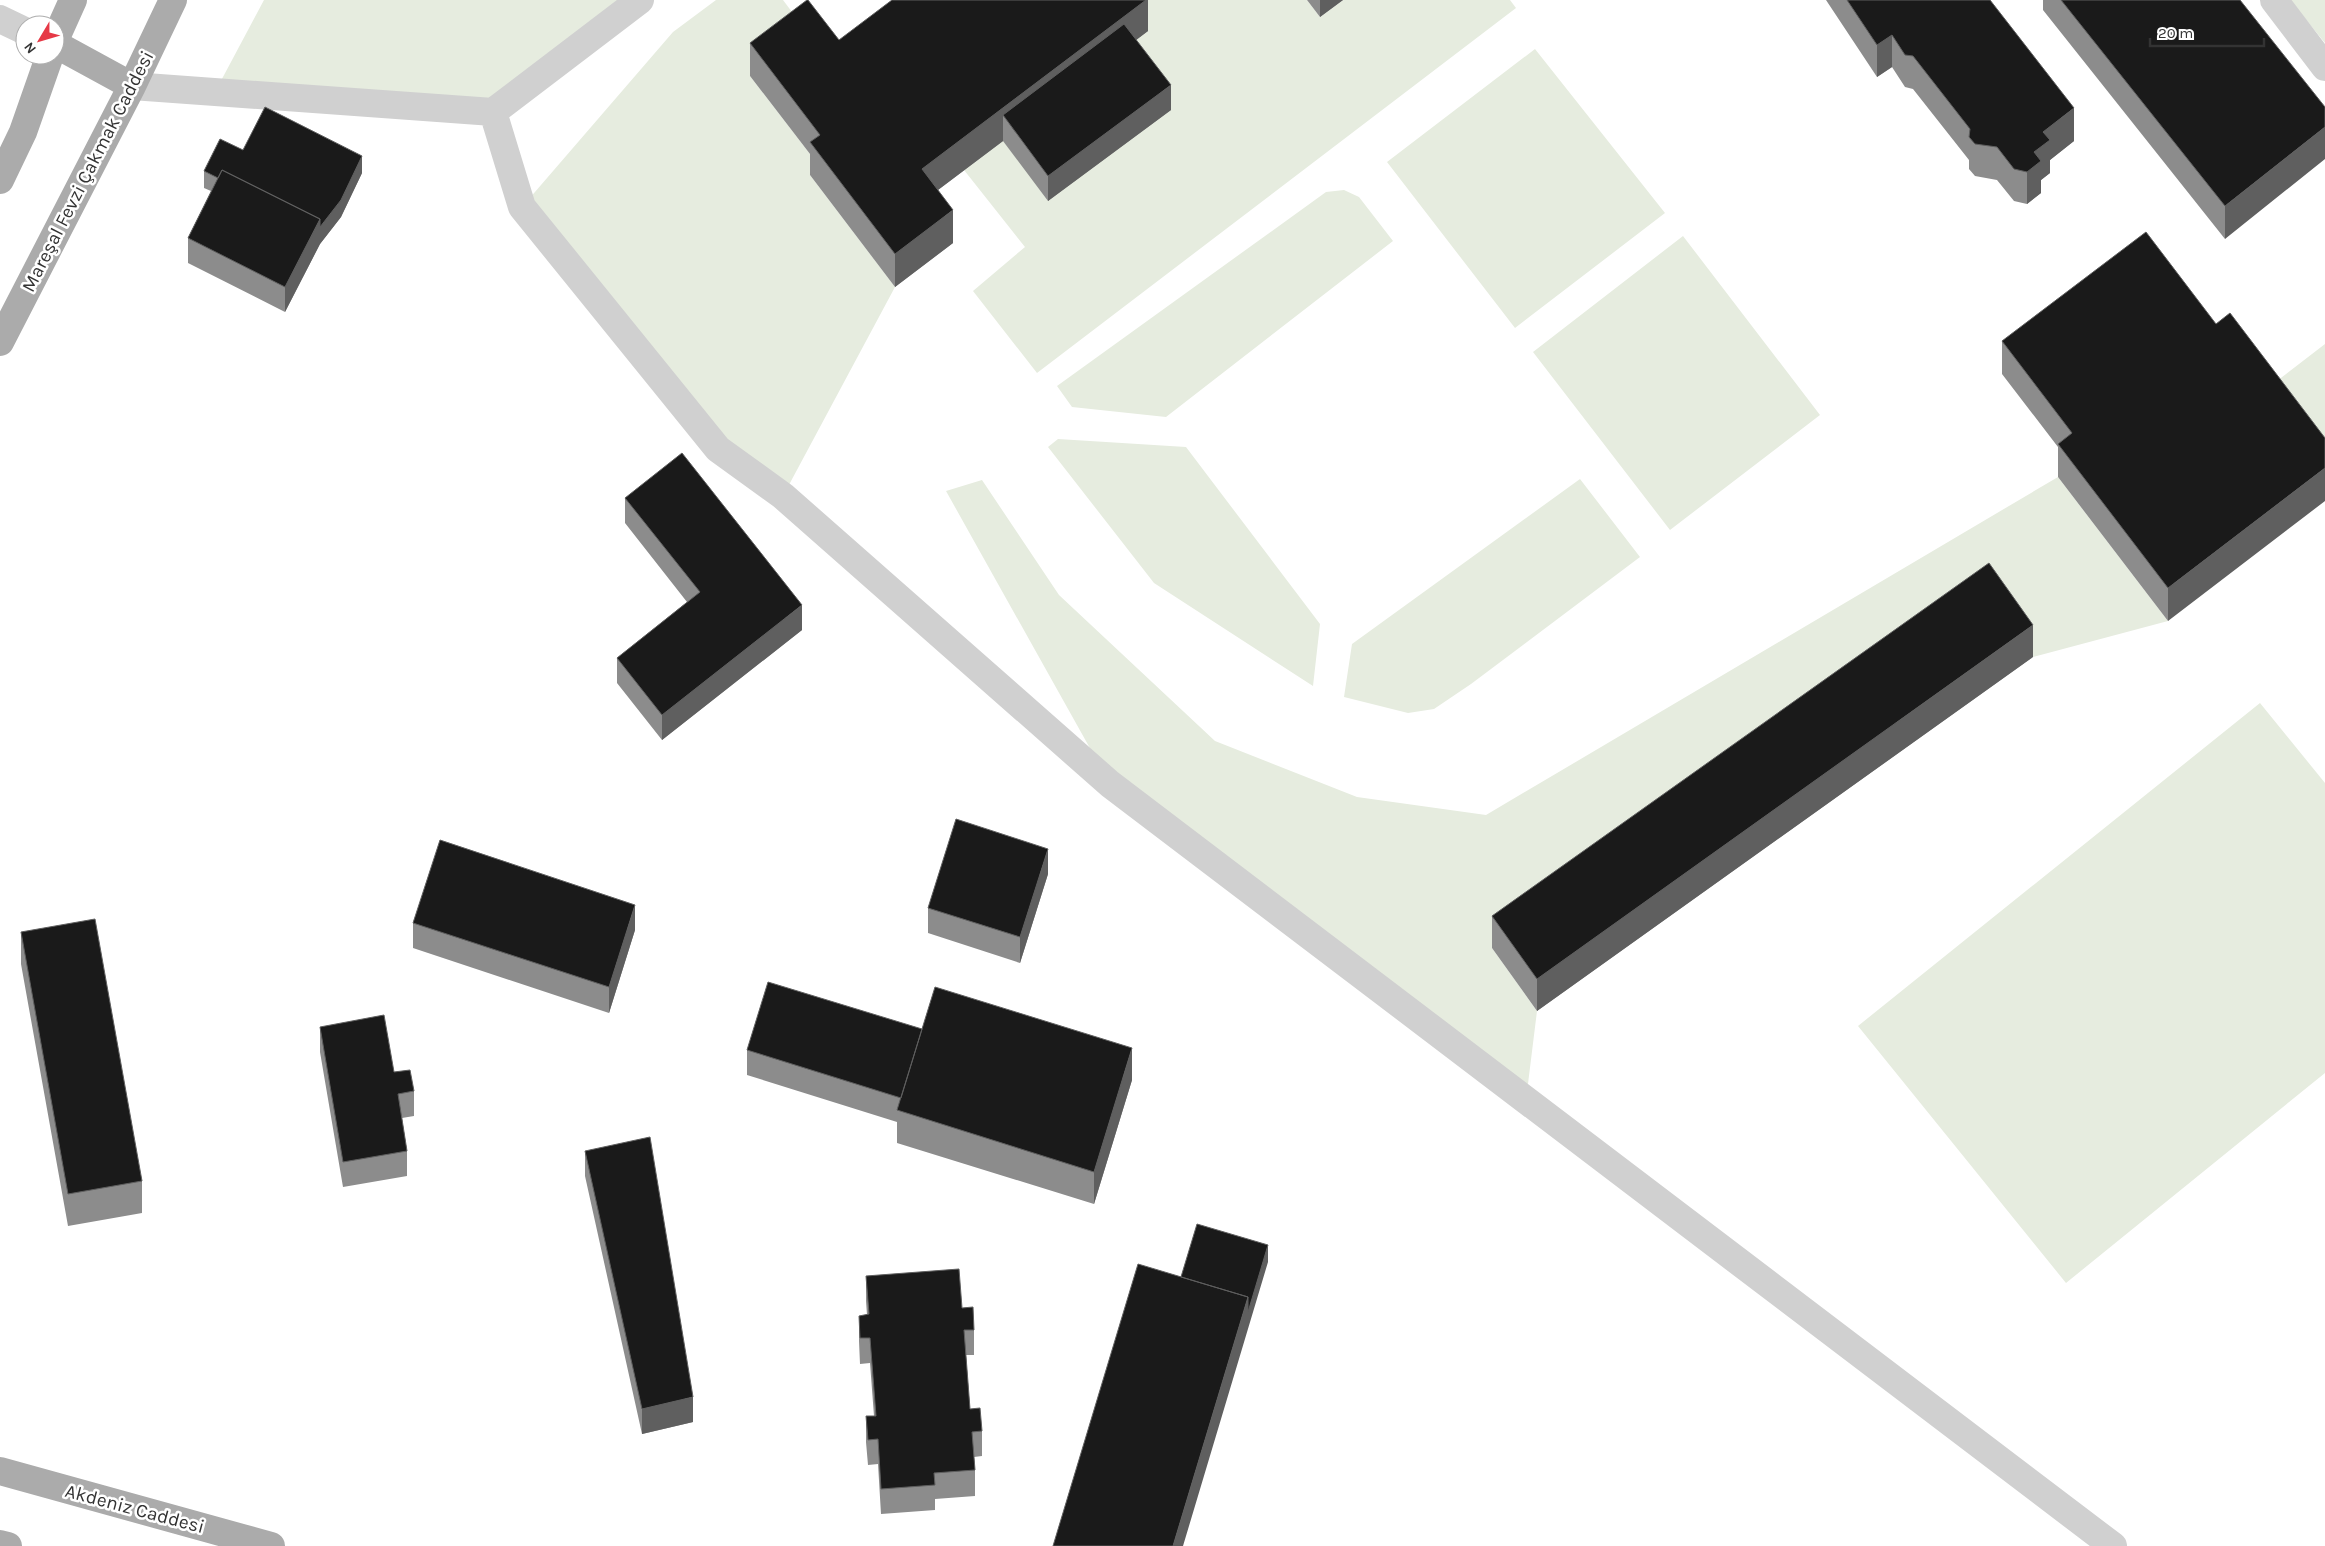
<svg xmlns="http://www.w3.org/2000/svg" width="2325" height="1546" font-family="Karla,sans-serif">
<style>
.green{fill:#e6ecdf}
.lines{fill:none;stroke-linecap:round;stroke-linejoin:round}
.minor{stroke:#d0d0d0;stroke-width:28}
.major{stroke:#ababab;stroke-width:28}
.wall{fill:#8c8c8c}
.shaded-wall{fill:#5f5f5f}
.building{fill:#1a1a1a;stroke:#5f5f5f}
.labels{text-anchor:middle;stroke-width:5;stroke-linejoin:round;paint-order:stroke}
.street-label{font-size:19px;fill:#333;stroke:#fff}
</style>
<rect width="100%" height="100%" fill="#fff"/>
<path class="green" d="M264 0H640L493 112 215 92Z
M716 0H783L807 32 750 76 820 167 810 175 895 287 783 496 718 449 522 207 673 32Z
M1139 0H1307L1320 17 1343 0H1510L1516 8 1037 373 973 291 1025 247 964 170 1148 31Z
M2290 0H2325V43Z
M1535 49 1665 213 1515 328 1387 162Z
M1344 190 1359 197 1393 241 1166 417 1072 407 1057 386 1326 192Z
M1683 236 1820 415 1670 530 1533 352Z
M2325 344V471L2264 391Z
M1058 439 1186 447 1320 624 1313 686 1154 583 1048 447Z
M2058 477 2168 621 2033 657 1492 948 1537 1011 1526 1100 1110 784 946 491 982 480 1059 595 1215 741 1357 797 1486 815Z
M1580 479 1640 557 1471 684 1434 709 1408 713 1344 697 1352 644Z
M2260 703 2325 783V1073L2066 1283 1858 1026Z"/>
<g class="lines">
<path class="minor" d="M2274 0 2325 67
M0 19 25 31
M132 86 493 112 522 207 718 449 783 496 1110 784 2113 1546
M493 112 640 0"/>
<path class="major" d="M55 40 73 0
M55 44 132 86
M0 180 23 132 50 55
M0 342 132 86 173 0
M0 1471 271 1546
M0 1544 8 1546"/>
</g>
<path class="wall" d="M1148 0V31L1136 40 1171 110 1048 201 1003 141 938 190 953 243 895 287 810 175V154L750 76V43L839 40Z
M1307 0H1343L1320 17Z
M1826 0H1990L2074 141 2050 160V173L2041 180V193L2027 204 2014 201 1997 180 1975 176 1969 169V160L1913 89 1905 87 1892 67 1877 77Z
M2043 0H2240L2225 239 2043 10Z
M243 150 362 173 341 217 320 244 285 312 188 263V238L211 191 204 188V171Z
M2216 324 2168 621 2058 477V447L2002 374V341Z
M625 498 802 630 662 740 617 683V658L687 602 625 523Z
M2033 657 1537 1011 1492 948V916Z
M1048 874 1020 963 928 933V908Z
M413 923 635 930 609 1013 413 948Z
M21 932 142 1181V1213L68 1226 21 964Z
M320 1027 394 1072 414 1091V1116L402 1118 407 1151V1176L343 1187 320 1052Z
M922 1029 1132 1080 1094 1204 897 1143V1122L747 1075V1050Z
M585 1151 693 1422 642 1434 585 1176Z
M866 1276 962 1308 974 1330V1355H966L970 1409 982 1431V1456L974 1457 975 1470V1496L935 1499V1510L881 1514 878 1464 868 1465 866 1442V1416H874L870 1363 860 1364 859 1341V1316L867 1315 866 1301Z"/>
<path class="shaded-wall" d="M1146 0H1148V31L1015 132 1003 115V141L922 202V169Z
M1320 0H1343L1320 17Z
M1892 35V67L1877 77V45Z
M1171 85V110L1048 201V176Z
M2074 108V141L2050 160V173L2041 180V193L2027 204V172L2034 152 2043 132Z
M2325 127V159L2225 239V206Z
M362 156V173L341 217 320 244 285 312V287L320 219Z
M953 210V243L895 287V254Z
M2325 468V501L2168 621V588Z
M802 605V630L662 740V715Z
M2033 625V657L1537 1011V979Z
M1048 849V874L1020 963V937Z
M635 905V930L609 1013V987Z
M1132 1048V1080L1094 1204V1172Z
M1268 1245V1262L1183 1546H1173L1248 1297Z
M693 1397V1422L642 1434V1409Z"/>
<path class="building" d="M807 0H808L839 40 892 0H1146L922 169 953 210 895 254 810 142 820 135 750 43Z
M1847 0H1990L2074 108 2043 132 2050 140 2034 152 2041 161 2027 172 2014 169 1997 147 1975 144 1969 137 1970 129 1913 56 1905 55 1892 35 1877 45Z
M2061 0H2240L2325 107V127L2225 206Z
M1124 24 1171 85 1048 176 1003 115Z
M265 107 362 156 341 200 320 227V219L222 170 218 178 204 171 220 139 243 150Z
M222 170 320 219 285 287 188 238Z
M2146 232 2216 324 2230 313 2325 438V468L2168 588 2058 444 2072 433 2002 341Z
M682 453 802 605 662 715 617 658 700 592 625 498Z
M1989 563 2033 625 1537 979 1492 916Z
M956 819 1048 849 1020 937 928 908Z
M440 840 635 905 609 987 413 923Z
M95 919 142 1181 68 1194 21 932Z
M768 982 922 1029 901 1098 747 1050Z
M935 987 1132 1048 1094 1172 897 1110Z
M384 1015 394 1072 410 1070 414 1091 398 1094 407 1151 343 1162 320 1027Z
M650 1137 693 1397 642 1409 585 1151Z
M1197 1224 1268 1245 1248 1312V1297L1181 1277Z
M1138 1264 1248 1297 1173 1546H1053Z
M959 1269 962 1308 973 1307 974 1330H964L970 1409 980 1408 982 1431 972 1432 975 1470 934 1473 935 1485 881 1489 878 1439 868 1440 866 1416H876L870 1338H860L859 1316 869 1314 866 1276Z"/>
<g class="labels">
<g class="street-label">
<text transform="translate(87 171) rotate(-63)" y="7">Mareşal Fevzi Çakmak Caddesi</text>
<text transform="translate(135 1508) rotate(15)" y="7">Akdeniz Caddesi</text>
</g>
</g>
<g transform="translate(40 40) rotate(232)"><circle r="24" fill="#ffffff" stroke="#adadad"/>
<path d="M0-4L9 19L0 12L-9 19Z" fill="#e63946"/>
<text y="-8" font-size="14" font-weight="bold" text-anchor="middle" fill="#333333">N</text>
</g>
<path d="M2150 38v8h114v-8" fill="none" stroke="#333333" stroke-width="2.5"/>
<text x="2158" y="38" font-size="15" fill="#333333" stroke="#ffffff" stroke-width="4" paint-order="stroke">20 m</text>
</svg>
